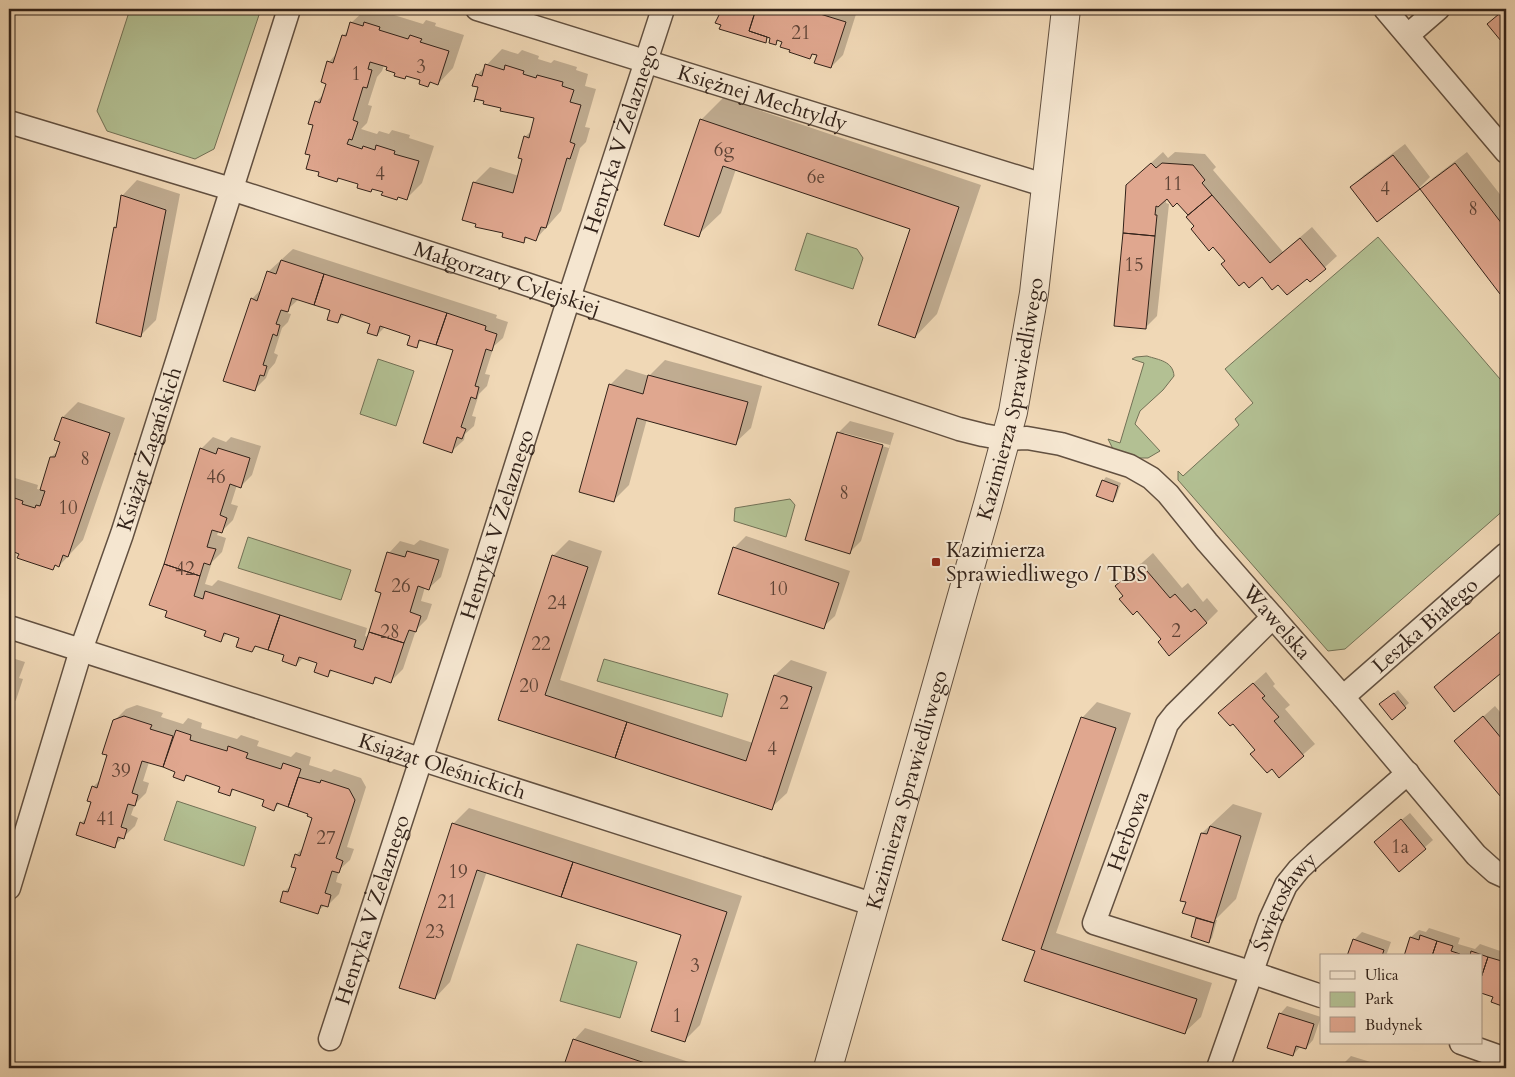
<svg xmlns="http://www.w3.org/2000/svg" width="1515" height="1077" font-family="Cardo,serif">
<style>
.green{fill:#b3c093;stroke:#727156}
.shadow{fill:#0003;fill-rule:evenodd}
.building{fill:#e0a78f;stroke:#322219}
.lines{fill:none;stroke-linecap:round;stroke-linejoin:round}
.minor-casing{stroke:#625040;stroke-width:25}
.tertiary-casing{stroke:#625040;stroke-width:30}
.minor{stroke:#f5e6d0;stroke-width:22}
.tertiary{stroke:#f5e6d0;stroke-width:28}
.poi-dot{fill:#8f2418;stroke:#f5e6d0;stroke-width:2}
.labels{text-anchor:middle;stroke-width:4;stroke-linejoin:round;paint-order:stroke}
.number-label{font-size:19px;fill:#5e4336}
.street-label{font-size:21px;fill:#322219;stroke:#f5e6d0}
.poi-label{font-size:21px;fill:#322219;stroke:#f5e6d0;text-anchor:start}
</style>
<rect width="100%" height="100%" fill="#f0d8b6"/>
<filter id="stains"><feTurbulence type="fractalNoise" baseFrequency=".004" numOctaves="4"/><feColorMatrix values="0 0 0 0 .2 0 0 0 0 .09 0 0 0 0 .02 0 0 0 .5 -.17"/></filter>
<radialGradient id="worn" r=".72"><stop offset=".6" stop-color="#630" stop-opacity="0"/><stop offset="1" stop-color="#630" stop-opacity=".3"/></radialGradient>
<path class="green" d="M130 9H261L214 149 195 159 107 131 97 111Z
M807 233 857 249 863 258 853 289 795 270Z
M1378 237 1506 386V508L1345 649 1328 651 1178 480V471L1183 476 1239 425 1235 419 1253 403 1225 369Z
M1147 356C1159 360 1173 361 1174 376L1163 390 1140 411 1135 424 1160 451 1148 458H1136L1114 451 1108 439 1120 443 1144 363 1132 359 1136 357Z
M378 359 414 371 396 426 360 414Z
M790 499 795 505 786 537 734 521 735 508Z
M248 537 351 570 341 600 238 568Z
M604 659 728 694 722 717 597 681Z
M177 801 256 827 244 866 164 840Z
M577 944 637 962 620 1018 560 1001Z"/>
<path class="shadow" d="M366 9 377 11 379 9H385L394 12V15L423 24 426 20 436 23 435 26 464 35 453 68 438 84 432 82 428 85 422 79 407 75 404 78 384 65 382 71 377 77 368 105 372 106 367 123 361 129 377 134 379 131 389 134 392 130 410 135 409 138 434 146 422 183 407 198 399 196 396 199 384 191 374 188 371 191 360 183 340 178 337 181 321 172 312 154 316 102 324 94 328 83 329 62 337 53 343 36 350 29 351 23Z
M724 9H851L857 11 843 55 831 67 818 54 814 53 809 58 784 41 780 39 775 44 770 37 765 41 717 22Z
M502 49 518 54 522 50 539 56 538 59 551 63 554 60 577 67 576 70 588 74 585 86 596 89 585 127 590 128 586 142 580 148 561 211 536 239 528 237 523 242 505 232 474 183 490 167 519 176 524 158 525 137 532 130 536 117 503 107 479 86 477 75Z
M723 98 981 185 937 314 915 337 912 228 736 169 721 213 698 235 701 120Z
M1405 144 1430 177 1419 188 1352 187 1364 175Z
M1163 152 1168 158 1175 152 1205 154 1216 167 1213 170 1283 252 1312 227 1337 256 1311 280 1307 277 1278 283 1262 275 1196 226 1190 215 1177 201 1167 197 1166 203 1169 204 1157 316 1145 328 1140 173Z
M1467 152 1506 202V288L1500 292 1421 189 1433 178Z
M137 180 180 194 156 320 140 336 115 228 118 226 122 196Z
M293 249 497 315 496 318 508 322 503 338 494 346 485 374 490 375 487 386 479 394 472 416 476 417 474 426 465 434 464 440 452 451 455 349 423 339 416 346 412 335 385 327 377 335 371 323 345 314 338 322 332 309 299 299 288 309 287 313 291 314 288 322 282 328 274 353 278 355 275 363 269 370 266 378 254 390 252 299 263 287 268 272Z
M665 360 762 386 751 428 735 443 647 419 629 485 614 500 610 385 626 369 649 376Z
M78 402 125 418 83 540 59 566 56 565 53 568 20 553 9 550V482L11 483 15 478 38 485 37 489 41 490 51 457 59 450 62 441 63 417Z
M850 421 894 433 861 541 849 553 838 433ZM844 433 890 445 889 448 844 435Z
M213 437 226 442 231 437 261 446 252 475 240 487 237 485 231 504 238 506 233 520 222 531 219 530 217 535 226 538 222 552 212 562 205 584 212 586 218 580 367 628 365 636 368 637 382 592 389 553 400 541 414 545 420 540 449 549 441 577 429 588 425 587 421 601 432 604 427 619 416 630 403 669 391 681 378 677 373 682 333 670 328 675 318 662 304 657 296 665 286 655 257 645 252 651 240 637 228 633 220 640 208 630 167 616 189 490 201 449Z
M1106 477 1121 483 1116 497 1112 501 1103 481Z
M746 536 850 571 835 616 823 627 734 548Z
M569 540 602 551 560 680 753 743 775 675 791 660 827 672 787 793 771 808 499 719 553 556Z
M1153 553 1182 588 1188 583 1203 602 1207 598 1218 611 1206 623 1163 639 1116 586Z
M1506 627V668L1454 710 1435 687 1447 675Z
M9 657 25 662 19 678 23 679 16 700 10 707 9 711Z
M1266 672 1275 684 1273 686 1290 705 1285 709 1315 744 1279 776 1233 722 1220 713Z
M1398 690 1409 703 1392 718 1384 701Z
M1097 702 1131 713 1056 933 1212 983 1201 1017 1185 1032 1037 950 1082 718Z
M137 705 163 713 161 717 183 724 188 718 202 723 201 728 237 739 241 735 259 741 257 746 291 757 296 752 311 757 309 765 331 772 334 769 361 778 366 787 347 847 354 849 350 860 339 870 336 882 342 884 339 894 327 906 325 905 317 912 285 891 292 884 297 867 296 855 304 847 314 817 310 813 280 803 274 809 266 799 235 789 229 794 222 786 189 775 184 779 176 771 149 762 143 781 149 783 146 793 135 804 131 815 138 818 135 826 114 846 81 823 88 816 93 802V787L101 779 109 754 114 721 126 709Z
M1495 706 1506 719V801L1456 741Z
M1233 804 1262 813 1236 899 1215 920H1217L1212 938 1208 941 1192 937 1198 917 1202 833Z
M469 808 742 896 700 1025 684 1041 683 934 487 871 450 982 435 998 453 824Z
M1410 813 1433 840 1399 870 1383 835Z
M1429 928 1460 938 1458 944 1475 949 1480 944 1506 953V1000L1502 1004 1494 996 1481 956H1405L1411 937 1419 930 1426 932Z
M1362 932 1391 942 1386 956H1348L1354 940Z
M1287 1006 1321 1017 1313 1040 1306 1048 1300 1047 1293 1055 1280 1014Z
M585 1028 692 1063 690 1068H564L574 1040Z
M1351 1056 1390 1068H1339Z"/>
<path class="building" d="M722 9H756L749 31 767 37 766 43 719 29 721 25 715 23Z
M756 9H804L846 22 831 68 814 63 817 55 812 54 810 59 789 52 790 50 780 47 782 42 777 40 776 45 769 43 770 38 749 31Z
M1505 9H1506V47L1487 24Z
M350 22 363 26 364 22 380 27 379 30 408 39 410 35 422 39 420 42 449 51 438 85 430 82 428 87 419 84 420 80 406 76 405 79 394 76 395 73 386 70 387 67 370 62 368 69 372 70 367 88 363 87 353 120 358 122 352 140 349 139 347 144 362 149 363 146 375 150 376 145 395 151 394 154 419 161 407 200 398 197 397 200 381 195 383 192 372 189 371 192 357 188 358 184 338 178 337 182 318 176 319 172 306 169 310 155 305 154 313 125 308 124 315 101 320 103 326 84 321 82 327 61 333 63 342 35 346 36Z
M485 64 504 70 505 65 524 71 523 74 536 78 537 75 563 82 562 86 574 90 570 102 581 105 570 142 575 144 570 159 567 158 546 228 541 227 536 241 525 237 524 243 502 237 503 233 475 227 476 224 462 220 473 182 513 193 522 159 518 158 524 136 529 138 534 118 500 111 501 108 483 104 484 101 475 99 474 102 478 87 472 86 476 74 482 76Z
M700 119 959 207 915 338 878 325 910 229 723 166 699 237 664 225Z
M1393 155 1420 189 1377 222 1350 187Z
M1151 163 1156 168 1162 163 1193 165 1205 180 1202 183 1212 195 1188 215 1177 203 1173 207 1167 199 1158 207 1156 206 1155 215H1157L1155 236 1123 233 1126 185Z
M1455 163 1506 229V289L1500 294 1420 189Z
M121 195 166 210 141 337 96 323 114 227 116 228Z
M1212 195 1270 263 1300 238 1326 269 1310 282 1307 279 1287 295 1278 285 1272 290 1262 277 1249 288 1244 282 1239 286 1221 264 1225 261 1213 247 1209 251 1191 229 1194 226 1186 217Z
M1123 233 1155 236 1146 329 1114 326Z
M281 260 324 274 314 305 292 298 288 312 281 310 276 324 280 325 277 336 273 334 263 365 267 366 264 376 260 375 255 391 223 381 251 298 257 301 267 271 276 274Z
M324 274 447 313 436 345 419 340 417 348 407 345 410 336 380 326 377 336 367 333 370 324 341 314 338 323 327 320 330 310 314 305Z
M447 313 486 326 485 330 497 334 492 351 486 349 475 386 479 387 476 399 471 397 461 427 466 429 462 439 457 437 452 453 423 443 453 350 436 345Z
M648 375 748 402 736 445 637 418 614 502 579 492 609 384 643 394Z
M62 417 110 433 68 557 63 555 59 567 55 565 53 570 17 558 19 554 9 550V496L23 501 22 504 35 508 36 505 40 506 45 491 40 490 50 457H55L60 442 54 440Z
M837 432 883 445 850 554 805 540Z
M200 448 216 454 218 448 250 458 241 488 230 484 220 515 227 518 222 533 212 530 207 547 216 549 210 565 204 563 200 576 164 564Z
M1102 480 1118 486 1113 502 1096 496Z
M733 547 839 583 824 629 718 594Z
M407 551 439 560 429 590 418 586 410 612 421 616 416 632 409 630 404 643 369 632 381 593 375 591 387 552 405 557Z
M552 555 588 567 545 695 627 722 615 758 498 720Z
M164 564 200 576 194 596 203 599 205 591 280 615 268 650 255 646 252 652 236 647 239 638 224 633 221 642 204 636 206 631 165 617 167 611 149 605Z
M1141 564 1170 598 1175 594 1191 612 1195 609 1207 623 1169 656 1158 642 1161 639 1137 611 1133 615 1119 599 1123 596 1115 586Z
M280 615 356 640 354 647 363 650 369 632 404 643 391 683 375 677 373 684 330 670 328 677 314 672 317 663 299 657 296 666 282 661 284 655 268 650Z
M1506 627V669L1454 712 1434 687Z
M774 675 812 687 772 810 615 758 627 722 746 761Z
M1253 683 1265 696 1262 698 1279 717 1274 721 1304 756 1279 778 1272 769 1267 773 1250 754 1255 750 1233 724 1230 726 1218 713Z
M1394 693 1406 708 1392 720 1379 704Z
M124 716 152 725 150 729 173 736 163 767 142 761 132 793 138 795 135 806 128 804 121 827 127 829 124 839 118 837 115 848 76 835 80 822 84 824 91 802 87 801 92 786 97 788 107 755 102 754 113 720Z
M1483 716 1506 744V803L1454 741Z
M1081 717 1116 728 1041 949 1197 999 1185 1034 1024 981 1035 951 1002 940Z
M176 730 191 735 190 740 227 751 228 746 248 753 246 758 281 769 283 763 301 769 288 807 277 803 274 811 262 806 264 800 232 789 230 796 218 792 220 787 186 775 184 781 173 777 175 772 163 767Z
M298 777 320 783 321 780 349 789 355 800 336 858 343 861 339 873 332 871 325 893 331 895 328 907 321 905 318 914 280 902 283 891 288 892 296 868 291 867 295 854 300 856 312 818 307 816 308 814 288 807Z
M1401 819 1426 849 1399 872 1374 842Z
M452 823 573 862 561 897 477 870 435 999 399 988Z
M1210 826 1241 836 1214 923 1182 913 1186 902 1180 901 1201 833 1207 834Z
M573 862 727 912 685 1042 651 1031 681 935 561 897Z
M1196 918 1214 923 1209 943 1191 937Z
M1420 935 1437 941 1432 956H1404L1410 937 1419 940Z
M1353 939 1384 950 1382 956H1347Z
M1437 941 1453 946 1451 951 1460 954 1459 956H1432Z
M1471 951 1488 957 1481 978V956H1470Z
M1488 957 1505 962 1502 970 1506 972V992L1502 1006 1491 1002 1493 997 1481 993V978Z
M1279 1013 1314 1024 1306 1049 1296 1046 1293 1056 1267 1048Z
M573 1039 660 1068H563Z"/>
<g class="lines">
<g class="minor-casing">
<g id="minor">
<path id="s1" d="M477 9 1047 186"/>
<path d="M1385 9 1506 152"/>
<path d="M1408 35 1438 9"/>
<path id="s2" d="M9 122 231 189 526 284 959 429 983 435 1005 439 1027 438 1061 444 1130 466 1151 478 1168 494 1207 542 1343 697 1476 855 1495 872 1506 877"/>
<path d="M1273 617 1175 714 1167 724 1094 923 1253 973 1321 996"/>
<path id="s3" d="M9 627 875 905"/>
<path id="s4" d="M1343 697 1506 554"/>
<path id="s5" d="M9 888 81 650 122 534 289 9"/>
<path id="s6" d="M330 1039 486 560 569 298 663 9"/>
<path d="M1461 1043 1506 1059"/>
<path id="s7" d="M1218 1068 1270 920 1286 885 1299 869 1315 854 1408 773"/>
</g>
</g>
<g class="tertiary-casing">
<g id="tertiary">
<path id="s8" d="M828 1068 988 504 1013 412 1034 293 1066 9"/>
</g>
</g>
<use href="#minor" class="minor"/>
<use href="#tertiary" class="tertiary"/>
</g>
<rect class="poi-dot" x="931" y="557" width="10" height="10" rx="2.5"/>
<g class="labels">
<g class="number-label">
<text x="801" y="39">21</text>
<text x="421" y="73">3</text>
<text x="356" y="80">1</text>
<text x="724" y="156">6g</text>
<text x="380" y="180">4</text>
<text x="816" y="183">6e</text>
<text x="1173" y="190">11</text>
<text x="1385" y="195">4</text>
<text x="1473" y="215">8</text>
<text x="1134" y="271">15</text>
<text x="85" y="465">8</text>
<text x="216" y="483">46</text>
<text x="844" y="499">8</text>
<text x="68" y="514">10</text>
<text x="185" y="575">42</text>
<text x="401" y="592">26</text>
<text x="778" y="595">10</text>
<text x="557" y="609">24</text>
<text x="1176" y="637">2</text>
<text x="390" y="638">28</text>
<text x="541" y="650">22</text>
<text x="529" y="692">20</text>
<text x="784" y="709">2</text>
<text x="772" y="755">4</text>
<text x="121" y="777">39</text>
<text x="106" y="825">41</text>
<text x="326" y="844">27</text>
<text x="1400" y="853">1a</text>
<text x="458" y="878">19</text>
<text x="447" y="908">21</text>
<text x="435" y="938">23</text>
<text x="695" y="972">3</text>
<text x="677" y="1022">1</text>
</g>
<g class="street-label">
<text dy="7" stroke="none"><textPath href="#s1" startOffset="299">Księżnej Mechtyldy</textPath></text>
<text dy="7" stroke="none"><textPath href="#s6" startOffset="946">Henryka V Żelaznego</textPath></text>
<text dy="7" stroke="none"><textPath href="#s2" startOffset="522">Małgorzaty Cylejskiej</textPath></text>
<text dy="7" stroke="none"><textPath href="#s8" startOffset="694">Kazimierza Sprawiedliwego</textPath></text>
<text dy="7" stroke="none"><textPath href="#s5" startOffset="461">Książąt Żagańskich</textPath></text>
<text dy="7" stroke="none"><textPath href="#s6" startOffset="541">Henryka V Żelaznego</textPath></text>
<text dy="7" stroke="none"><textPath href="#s2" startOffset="1390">Wawelska</textPath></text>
<text dy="7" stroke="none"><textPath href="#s4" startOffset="109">Leszka Białego</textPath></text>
<text dy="7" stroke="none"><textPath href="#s3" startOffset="455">Książąt Oleśnickich</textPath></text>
<text dy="7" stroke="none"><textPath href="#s8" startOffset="289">Kazimierza Sprawiedliwego</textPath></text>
<text transform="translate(1128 831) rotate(-70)" y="7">Herbowa</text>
<text dy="7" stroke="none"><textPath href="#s7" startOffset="180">Świętosławy</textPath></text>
<text dy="7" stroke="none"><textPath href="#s6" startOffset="136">Henryka V Żelaznego</textPath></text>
</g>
<g class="poi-label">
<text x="946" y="557">Kazimierza<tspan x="946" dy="24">Sprawiedliwego / TBS</tspan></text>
</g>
</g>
<rect width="1515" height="1077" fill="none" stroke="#f0d8b6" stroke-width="30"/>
<rect x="10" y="10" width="1495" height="1057" fill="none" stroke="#322219" stroke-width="2.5"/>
<rect x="15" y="15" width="1485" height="1047" fill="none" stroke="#322219"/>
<rect x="1320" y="954" width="162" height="90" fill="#f5e6d0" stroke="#a79887"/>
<rect x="1330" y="971" width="25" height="8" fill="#f5e6d0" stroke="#a79887"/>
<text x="1365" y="980" font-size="15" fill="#322219">Ulica</text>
<rect x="1330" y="992" width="25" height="15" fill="#b3c093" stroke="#a79887"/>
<text x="1365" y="1004" font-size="15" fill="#322219">Park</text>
<rect x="1330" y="1017" width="25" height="15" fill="#e0a78f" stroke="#a79887"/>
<text x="1365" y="1030" font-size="15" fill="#322219">Budynek</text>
<rect width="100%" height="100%" filter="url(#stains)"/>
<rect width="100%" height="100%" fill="url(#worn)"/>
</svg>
